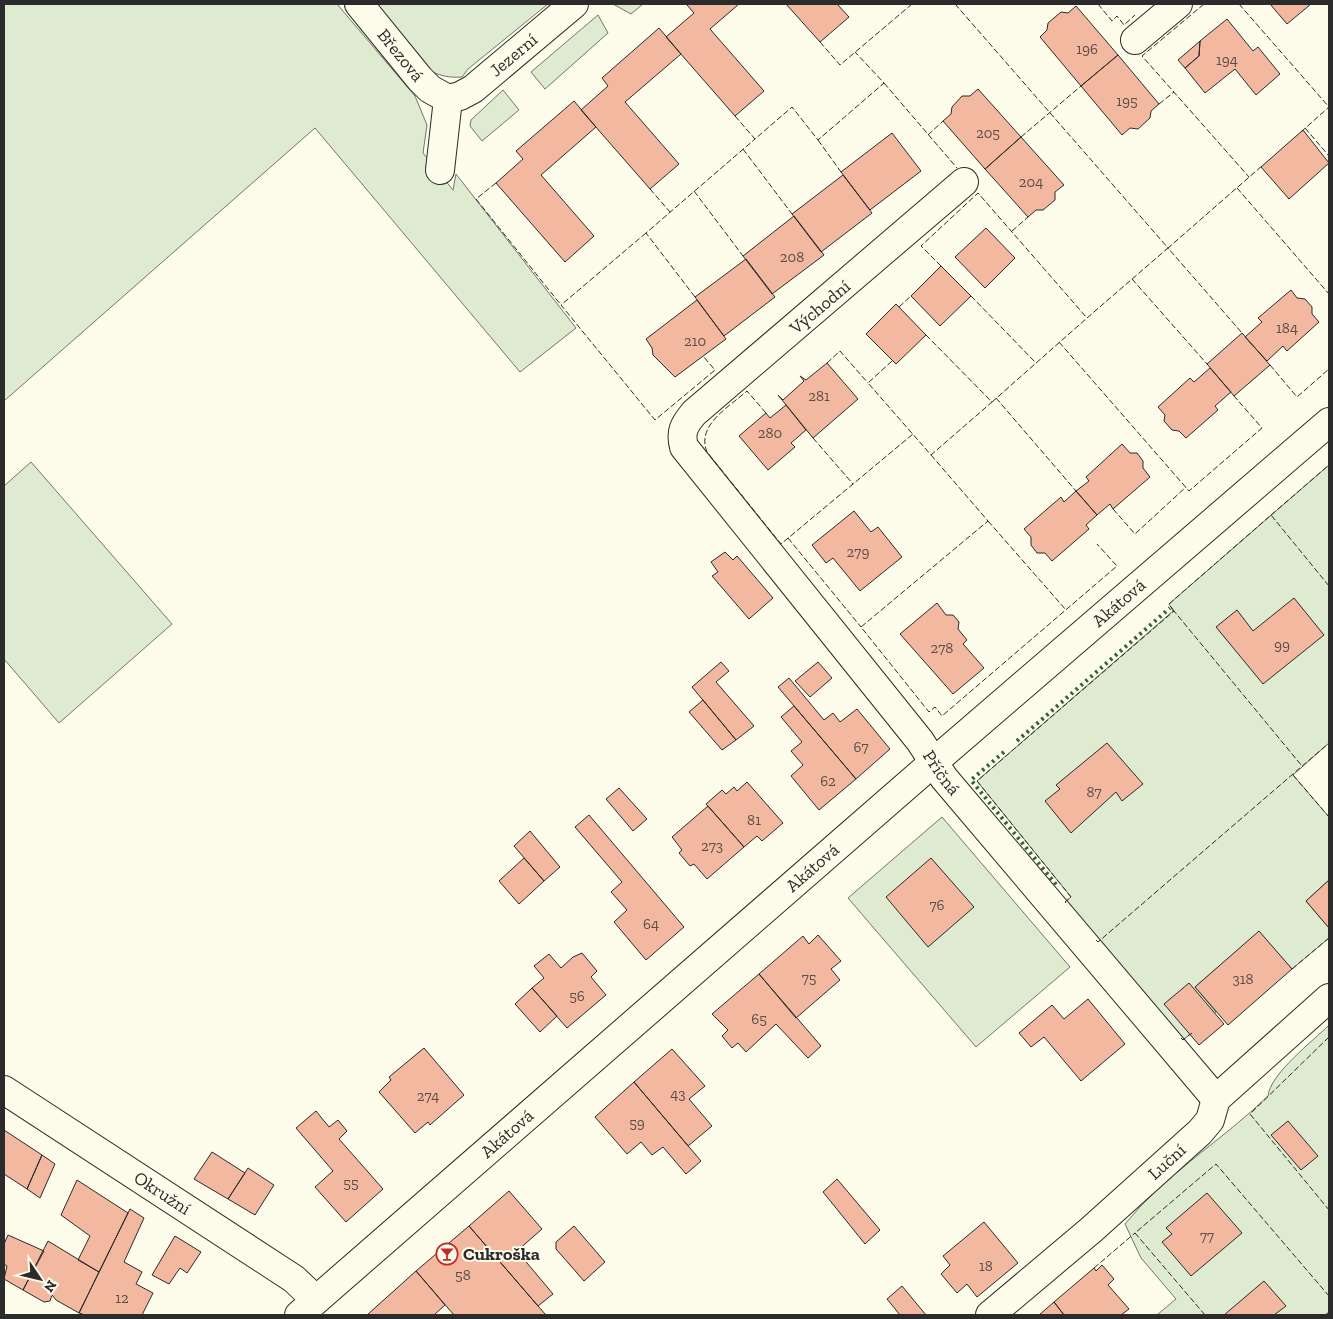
<svg xmlns="http://www.w3.org/2000/svg" width="1333" height="1319" font-family="'Zilla Slab',serif">
<style>
.green{fill:#deebd1;stroke:#74746e}
.building{fill:#f2b8a0;stroke:#2b2b2b}
.lines{fill:none;stroke-linecap:round;stroke-linejoin:round}
.minor-casing{stroke:#2b2b2b;stroke-width:30}
.minor{stroke:#fdfbea;stroke-width:28}
.hedge{stroke:#34623c;stroke-width:4;stroke-dasharray:2.5 4;stroke-linecap:butt}
.fence{stroke:#2b2b2b;stroke-width:1;stroke-dasharray:6 2.5;stroke-linecap:butt}
.labels{text-anchor:middle;stroke-width:4;stroke-linejoin:round;paint-order:stroke}
.number-label{font-size:15px;fill:#5d4e48}
.street-label{font-size:18px;fill:#2b2b2b;stroke:#fdfbea}
.poi-label{font-size:18px;font-weight:bold;fill:#2b2b2b;stroke:#fdfbea;text-anchor:start}
</style>
<rect width="100%" height="100%" fill="#fdfbea"/>
<path class="green" d="M4 4H337L415 96 427 125 423 153 453 190 456 174 576 328 520 372 315 128 4 401Z
M375 4H548L468 69 462 77C450 78 441 76 430 71Z
M613 4H643L631 14Z
M598 15 608 33 545 89 531 72Z
M503 90 519 110 482 141 470 126 471 120Z
M31 462 172 624 59 723 4 659V486Z
M1329 465V743L1293 775 1329 817V880L1306 901 1329 928V938L1292 969 1259 932 1195 987 1216 1012 1183 1040 1065 902 1071 897 977 781 1173 611 1169 604Z
M942 817 1070 967 976 1047 848 898Z
M1329 1025V1315H1157L1176 1299 1141 1258 1125 1224C1165 1174 1223 1140 1268 1096 1270 1074 1313 1041 1329 1025Z"/>
<path class="building" d="M688 4H739L710 29 764 91 735 116 666 37 694 13 687 5Z
M786 4H837L849 17 820 42Z
M1270 4H1311L1287 24Z
M1076 6 1118 55 1081 86 1040 37 1047 30 1048 23 1061 12 1068 13Z
M1227 19 1253 51 1258 47 1280 74 1256 95 1235 69 1205 93 1185 68 1199 56 1200 41Z
M659 28 681 54 625 102 679 164 650 189 581 110 608 86 602 78Z
M1200 41 1199 56 1185 68 1178 60Z
M1118 55 1159 104 1151 111 1150 118 1138 129 1130 128 1122 135 1081 86Z
M978 89 1021 137 985 169 943 121 951 114 952 107 962 96H970Z
M574 101 596 127 541 175 594 236 565 262 496 183 523 159 516 151Z
M1303 130 1329 163 1289 199 1261 167Z
M892 133 921 171 870 210 841 172Z
M1021 137 1064 185 1055 192V200L1043 210H1036L1028 217 985 169Z
M843 175 872 213 821 252 792 214Z
M794 216 824 255 772 294 743 256Z
M986 228 1015 258 985 288 955 257Z
M746 259 775 297 724 336 695 297Z
M941 266 971 296 940 326 911 296Z
M1291 290 1297 298 1305 299 1312 307V314L1319 322 1287 351 1283 346 1267 361 1245 337 1262 322 1258 318Z
M697 300 726 339 675 377 653 355 652 348 646 339Z
M896 304 926 335 896 364 866 334Z
M1242 333 1270 365 1234 396 1207 364Z
M827 363 858 399 813 438 778 395 783 400 804 381 800 376 806 380Z
M1210 368 1231 392 1215 406 1218 410 1186 438 1179 431 1172 430 1164 421 1165 415 1158 407 1190 378 1194 382Z
M786 405 806 430 791 443 795 447 768 470 739 436 766 413 770 418Z
M1122 444 1130 453H1137L1143 461V468L1150 477 1113 509 1110 504 1097 515 1076 491 1089 481 1086 477Z
M1076 491 1097 515 1086 525 1089 529 1052 561 1045 553H1037L1031 545V537L1024 529 1061 497 1064 502Z
M854 511 871 532 878 527 902 557 860 591 833 558 826 563 812 545Z
M725 552 733 560 737 556 773 598 749 619 712 576 718 572 711 562Z
M1294 598 1324 635 1263 684 1216 627 1237 610 1253 631Z
M937 603 946 615H953L959 622 958 629 967 640 963 644 984 668 953 694 900 634Z
M721 662 729 671 716 682 754 726 736 740 692 687Z
M818 662 832 678 810 697 795 681Z
M789 678 824 720 833 713 840 722 857 709 890 749 856 779 778 687Z
M703 700 736 740 722 750 689 712Z
M794 706 856 779 819 810 791 776 803 765 791 751 802 742 781 717Z
M1107 743 1143 784 1122 801 1116 792 1071 833 1045 801 1060 789 1056 785Z
M747 782 783 823 762 841 757 836 744 847 706 804 722 790 726 794 734 787 737 791Z
M619 788 647 819 633 831 606 799Z
M708 806 744 847 707 879 694 864 690 866 679 853 682 850 672 837Z
M589 815 684 927 646 960 614 922 627 910 611 892 622 882 575 827Z
M530 831 560 867 544 881 514 846Z
M524 858 544 881 519 904 499 881Z
M931 858 974 907 928 947 886 897Z
M1329 880V928L1306 901Z
M1259 931 1292 969 1228 1025 1195 987Z
M818 935 841 961 831 969 840 980 796 1018 759 974 803 936 809 944Z
M582 953 597 971 591 977 606 995 567 1028 532 988 544 978 534 966 549 954 561 968 573 957Z
M759 974 821 1046 808 1058 776 1024 746 1052 738 1043 732 1048 722 1036 728 1030 712 1014Z
M1189 983 1224 1024 1199 1045 1164 1004Z
M532 988 557 1016 540 1032 515 1004Z
M1088 999 1125 1044 1081 1081 1044 1037 1031 1047 1019 1033 1052 1005 1064 1019Z
M424 1048 464 1095 430 1125 428 1122 415 1133 379 1092 391 1080 389 1077Z
M672 1049 705 1086 689 1099 712 1126 688 1146 634 1082Z
M634 1082 701 1161 686 1174 663 1147 652 1155 641 1142 627 1154 595 1117Z
M316 1111 329 1127 338 1120 347 1131 339 1139 383 1189 346 1222 315 1187 333 1171 296 1128Z
M1288 1121 1318 1156 1301 1170 1271 1135Z
M4 1130 42 1155 27 1189 4 1174Z
M212 1152 245 1173 228 1199 194 1179Z
M42 1155 55 1164 40 1198 27 1189Z
M248 1168 274 1185 255 1215 228 1199Z
M837 1179 880 1230 865 1244 823 1192Z
M77 1180 128 1213 99 1272 78 1260 90 1236 61 1215Z
M509 1191 542 1229 517 1251 553 1294 538 1306 469 1226Z
M1207 1193 1242 1233 1191 1276 1162 1242 1172 1234 1166 1228Z
M130 1209 144 1218 124 1262 142 1272 136 1284 153 1293 142 1315H85L79 1313Z
M984 1222 1018 1263 977 1297 967 1284 957 1293 941 1274 950 1265 943 1256Z
M469 1226 538 1306 546 1315H454L416 1271Z
M574 1226 605 1262 584 1281 556 1249V1242Z
M8 1235 44 1251 23 1290 4 1279 7 1266 4 1264V1244Z
M175 1236 201 1252 187 1273 180 1268 169 1284 152 1275Z
M48 1241 99 1272 79 1313 56 1300 52 1295 50 1301 44 1302 23 1290Z
M1102 1265 1114 1279 1108 1285 1129 1309 1121 1315H1064L1054 1302 1094 1268 1096 1271Z
M416 1271 445 1305 434 1315H367Z
M1264 1281 1286 1306 1274 1315H1224Z
M902 1286 926 1315H900L887 1299Z
M1054 1302 1064 1315H1039Z"/>
<g class="lines">
<g class="minor-casing">
<g id="minor">
<path id="s1" d="M359 4 420 79 430 89 448 99"/>
<path d="M1135 40 1178 4"/>
<path id="s2" d="M448 99 460 96 473 89 574 4"/>
<path d="M440 170 448 99"/>
<path id="s3" d="M964 182 694 413C684 425 680 432 684 447L920 741 944 778 1216 1099"/>
<path id="s4" d="M4 1090 294 1279 316 1300"/>
<path id="s5" d="M299 1315 935 761 1329 422"/>
<path id="s6" d="M990 1315 1091 1230 1200 1132 1210 1120 1216 1099 1329 998"/>
</g>
</g>
<use href="#minor" class="minor"/>
<path class="hedge" d="M1017 741 1170 608
M1004 752 971 780 1058 887"/>
<path class="fence" d="M955 4 1168 248 1263 165
M1098 4 1112 21 1117 16 1124 25 1135 15
M1204 4 1142 56 1249 177
M1239 4 1329 107
M820 42 840 65 912 4
M884 83 957 168
M1159 104 1174 92
M735 116 755 139 792 107 818 140 884 83 855 52
M1305 128 1329 156
M1301 132 1329 107
M928 135 943 121
M1021 137 1081 86
M818 140 841 172
M743 149 792 214
M496 183 476 199 561 305
M1237 188 1329 294
M650 189 670 212
M694 191 743 256
M1012 231 1028 217
M646 233 561 305 655 420 715 370 703 356
M941 266 921 246 978 193 1087 318 1168 248 1242 333
M1132 279 1207 364
M971 296 1036 363
M695 297 646 233 755 139
M899 307 911 296
M926 335 992 402 1087 318
M1059 342 1189 491 1262 428 1234 396
M892 361 868 383 931 455 992 402
M827 363 840 351 868 383
M1270 365 1297 397 1329 369
M996 398 1076 491
M766 413 747 391C729 407 696 425 707 452L781 544 913 434
M813 438 853 484
M931 455 988 521 861 627 929 712 935 707 942 716 1117 566 1097 544
M1113 509 1135 534 1186 487
M1271 515 1329 465
M988 521 1066 610
M788 538 861 627
M1174 611 1169 604 1271 515 1329 586
M1293 775 1329 817
M1066 903 1065 902 1071 897 977 781 1174 611 1302 766
M1096 940 1098 942 1329 743
M1292 969 1329 938
M1329 1037 1250 1114 1329 1210
M1181 1038 1183 1040 1192 1033
M1094 1268 1135 1233
M1205 1315 1135 1233 1216 1164 1329 1296
M1325 1315 1329 1312"/>
</g>
<defs>
<g id="bar-ring" transform="scale(1.125)"><circle r="9.5" fill="#fdfbea" stroke="#c62828" stroke-width="1.5"/><path d="M-6-5H6L.8 .8V4.5H3.5V6h-7V4.5H-.8V.8Z" fill="#c62828"/></g>
</defs>
<g fill-rule="evenodd">
<use href="#bar-ring" x="447" y="1254"/>
</g>
<g class="labels">
<g class="number-label">
<text x="1087" y="54">196</text>
<text x="1227" y="65">194</text>
<text x="1127" y="106">195</text>
<text x="988" y="138">205</text>
<text x="1031" y="187">204</text>
<text x="792" y="262">208</text>
<text x="1287" y="333">184</text>
<text x="695" y="346">210</text>
<text x="819" y="401">281</text>
<text x="770" y="438">280</text>
<text x="858" y="557">279</text>
<text x="1282" y="650">99</text>
<text x="942" y="653">278</text>
<text x="861" y="752">67</text>
<text x="828" y="786">62</text>
<text x="1094" y="797">87</text>
<text x="754" y="825">81</text>
<text x="712" y="851">273</text>
<text x="937" y="910">76</text>
<text x="651" y="929">64</text>
<text x="809" y="983">75</text>
<text x="1243" y="984">318</text>
<text x="577" y="1001">56</text>
<text x="759" y="1024">65</text>
<text x="678" y="1099">43</text>
<text x="428" y="1101">274</text>
<text x="637" y="1128">59</text>
<text x="351" y="1188">55</text>
<text x="1207" y="1241">77</text>
<text x="986" y="1271">18</text>
<text x="463" y="1280">58</text>
<text x="122" y="1303">12</text>
</g>
<g class="street-label">
<text dy="6" stroke="none"><textPath href="#s1" startOffset="66">Březová</textPath></text>
<text dy="6" stroke="none"><textPath href="#s2" startOffset="80">Jezerní</textPath></text>
<text transform="translate(820 307) rotate(-40)" y="6">Východní</text>
<text dy="6" stroke="none"><textPath href="#s5" startOffset="1086">Akátová</textPath></text>
<text dy="6" stroke="none"><textPath href="#s3" startOffset="808">Příčná</textPath></text>
<text dy="6" stroke="none"><textPath href="#s5" startOffset="681">Akátová</textPath></text>
<text dy="6" stroke="none"><textPath href="#s5" startOffset="276">Akátová</textPath></text>
<text dy="6" stroke="none"><textPath href="#s6" startOffset="234">Luční</textPath></text>
<text dy="6" stroke="none"><textPath href="#s4" startOffset="189">Okružní</textPath></text>
</g>
<g class="poi-label">
<text x="463" y="1260">Cukroška</text>
</g>
</g>
<rect width="1333" height="1319" fill="none" stroke="#2b2b2b" stroke-width="10"/>
<g transform="translate(40 1279) rotate(125)" stroke="#fdfbea" stroke-width="4" paint-order="stroke">
<path d="M0-4L9 19L0 12L-9 19Z" fill="#2b2b2b"/>
<text y="-8" font-size="14" font-weight="bold" text-anchor="middle" fill="#2b2b2b">N</text>
</g>
</svg>
